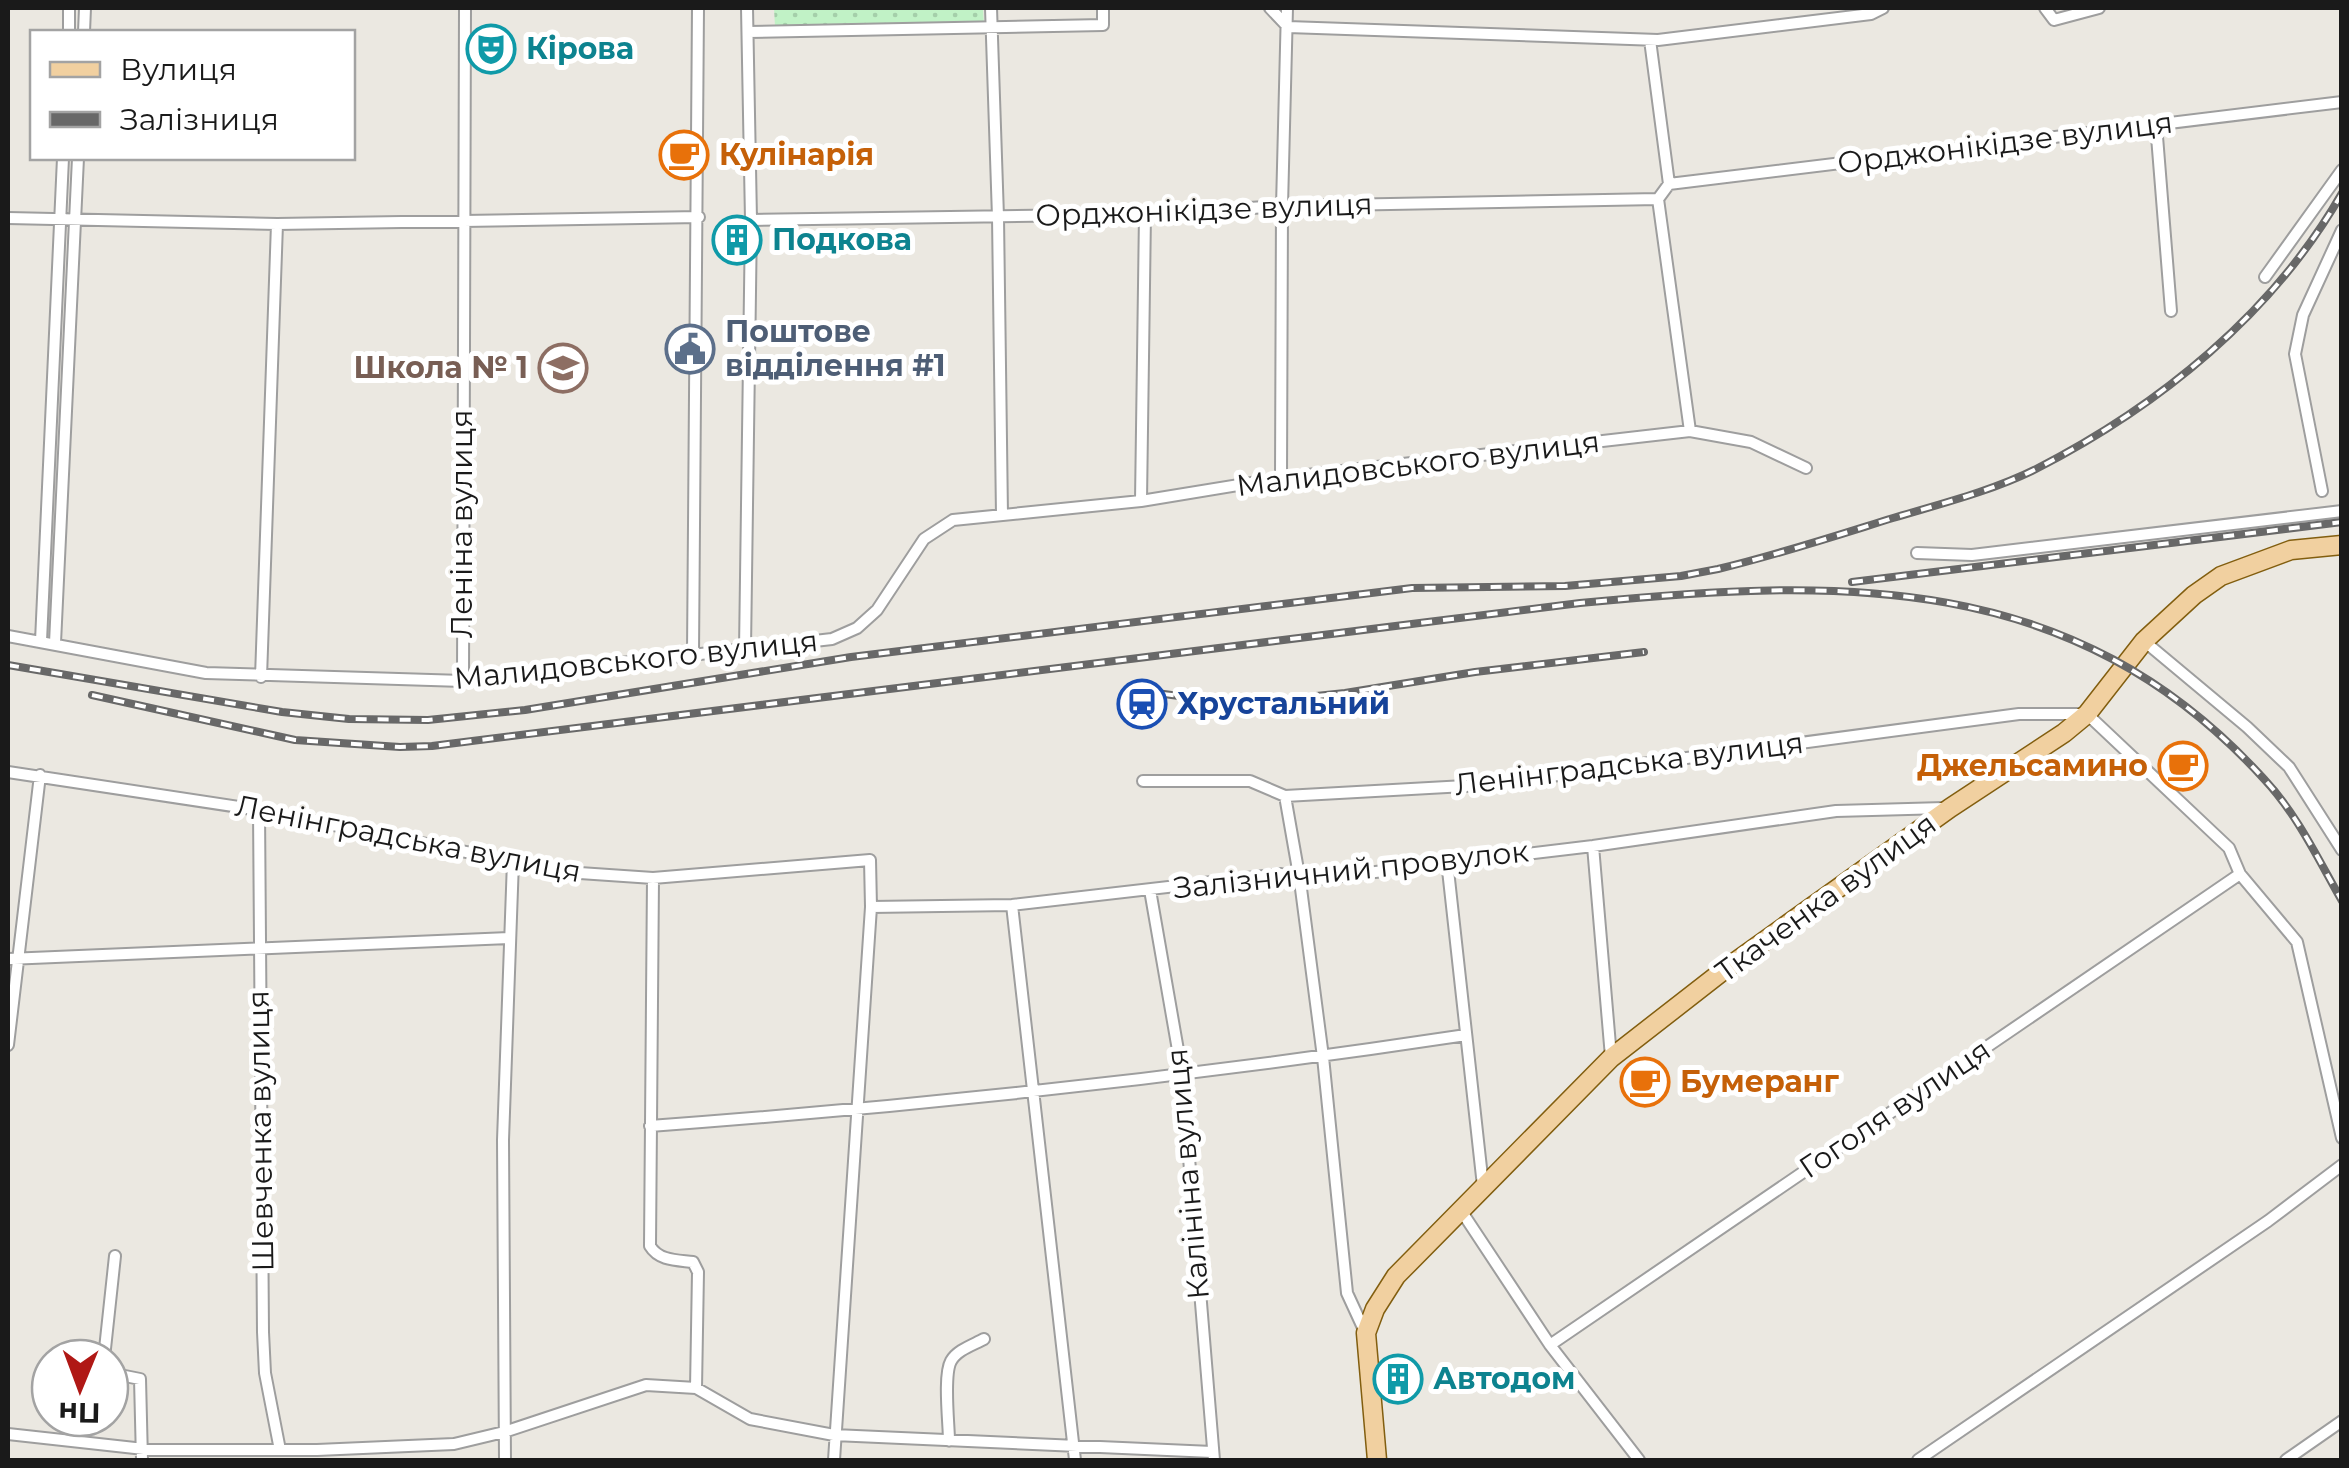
<svg xmlns="http://www.w3.org/2000/svg" width="2349" height="1468" font-family="Montserrat,sans-serif">
<style>
.park{fill:url(#park-dots)}
.lines{fill:none;stroke-linecap:round;stroke-linejoin:round}
.street-casing{stroke:#9e9e9e;stroke-width:14}
.primary-casing{stroke:#825e0f;stroke-width:21}
.street{stroke:#fff;stroke-width:10}
.primary{stroke:#f1d0a0;stroke-width:18}
.rail-casing{stroke:#686868;stroke-width:8}
.rail{stroke:#fff;stroke-width:4;stroke-dasharray:11;stroke-linecap:butt}
.labels{text-anchor:middle;stroke-width:10;stroke-linejoin:round;paint-order:stroke}
.culture-label{font-size:30px;font-weight:bold;fill:#0d838f;stroke:#fff;text-anchor:start}
.street-label{font-size:30px;fill:#1a1a1a;stroke:#fff}
.food-label{font-size:30px;font-weight:bold;fill:#c56008;stroke:#fff;text-anchor:start}
.service-label{font-size:30px;font-weight:bold;fill:#4e5e75;stroke:#fff;text-anchor:start}
.education-label{font-size:30px;font-weight:bold;fill:#785e54;stroke:#fff;text-anchor:end}
.transit-label{font-size:30px;font-weight:bold;fill:#164399;stroke:#fff;text-anchor:start}
</style>
<defs>
<pattern id="park-dots" width="8" height="8" patternUnits="userSpaceOnUse" patternTransform="scale(2.5)"><rect width="8" height="8" fill="#c1f2c6"/><path d="M2 2h.1M6 6h.1" fill="none" stroke="#a5cfaa" stroke-width="1.8" stroke-linecap="round"/></pattern>
</defs>
<rect width="100%" height="100%" fill="#ebe8e1"/>
<path class="park" d="M774 8H983L984 26 775 27Z"/>
<g class="lines">
<g class="street-casing">
<path id="street" d="M991 8 998 217 1002 515
M1270 8 1288 27 1658 40 1871 14 1883 8
M2045 8 2054 20 2099 8
M69 32V8
M84 32 85 8
M748 32 1103 25V8
M1650 40 1669 184 1658 199 1690 431
M2156 124 2171 311
M1669 184 2342 102
M8 218 277 224 699 217
M751 220 1155 214 1282 206 1658 199
M2265 277 2342 170
M1281 478 1282 206 1287 8
M2322 491 2295 354 2303 315 2342 230
M1141 501 1145 214
M1917 553 1972 555 2342 511
M8 636 206 673 463 681 832 639 857 628 877 610 924 539 953 520 1141 501 1281 478 1690 431 1751 442 1806 468
M41 641 63 158
M2144 641 2247 727 2289 767 2342 850
M55 643 78 158
M745 649 751 220 747 8
M693 654 698 8
M261 677 277 224
M463 681 465 8
M8 772 259 810 565 872 653 878 870 860 871 907 834 1460
M1143 781H1250L1285 796 1483 785 2019 714H2087L2229 848 2240 874 2297 942 2342 1138
M1285 796 1300 881 1323 1057 1347 1293 1365 1332
M259 810 263 1332 265 1373 280 1450
M1593 846 1611 1057
M1447 861 1483 1186
M653 878 650 1246C659 1261 677 1260 693 1262L698 1272 696 1388
M1150 890 1182 1073 1214 1460
M1012 905 1075 1460
M871 907 1012 905 1281 874 1300 881 1593 846 1836 811 1944 808
M8 959 509 938
M8 1045 40 775
M650 1126C924 1106 1195 1076 1466 1035
M1460 1209 1550 1345 1639 1460
M1550 1345 2240 874
M104 1358 115 1256
M110 1373 140 1379 142 1460
M8 1434 153 1450H317L454 1444 504 1432 646 1385 696 1388 750 1419 834 1435 1212 1452
M949 1441C949 1424 943 1375 951 1361 957 1350 973 1345 984 1339
M505 1460 503 1140 513 861
M1918 1460 2268 1221 2342 1165
M2286 1460 2342 1421"/>
</g>
<g class="primary-casing">
<path id="primary" d="M1377 1460 1366 1333 1375 1309 1396 1276 1611 1058 1724 970 1950 808 2064 733 2087 714 2144 641 2194 595 2221 576 2291 550 2342 545"/>
</g>
<use href="#street" class="street"/>
<use href="#primary" class="primary"/>
<g class="rail-casing">
<path id="rail" d="M1852 582 2342 522
M8 665 282 712 349 719 428 720 525 710 851 657 1412 588 1565 586 1681 576 1718 569C1777 555 1835 536 1893 518 1940 504 1992 491 2036 469 2159 406 2273 314 2342 193
M1141 691 1240 704 1345 693 1475 672 1644 652
M92 695 295 740 400 747 432 746 1580 603C1840 578 2073 569 2264 779 2297 814 2318 859 2342 901"/>
</g>
<use href="#rail" class="rail"/>
</g>
<defs>
<g id="theatre-ring" transform="scale(2.5)"><circle r="9.5" fill="#fff" stroke="#0f9aa8" stroke-width="1.5"/><path d="M-5-5.5Q0-4 5-5.5V0Q5 5 0 6Q-5 5-5 0ZM-3.3-2.5H-1v1.5H-3.3ZM1-2.5H3.3v1.5H1ZM-2.8 1Q0 5.5 2.8 1Z" fill="#0f9aa8"/></g>
<g id="cafe-ring" transform="scale(2.5)"><circle r="9.5" fill="#fff" stroke="#e8710a" stroke-width="1.5"/><path d="M-5.5-4.5H6V0H3Q3 3.5 0 3.5H-2.5Q-5.5 3.5-5.5 0ZM3-3.2v2h1.7v-2ZM-6 4.5H4V6H-6Z" fill="#e8710a"/></g>
<g id="building-ring" transform="scale(2.5)"><circle r="9.5" fill="#fff" stroke="#0f9aa8" stroke-width="1.5"/><path d="M-4-6H4V6H1V3H-1V6H-4ZM-2.5-4.3h1.7v1.8h-1.7ZM.8-4.3h1.7v1.8H.8ZM-2.5-1h1.7V.8h-1.7ZM.8-1h1.7V.8H.8Z" fill="#0f9aa8"/></g>
<g id="civic-ring" transform="scale(2.5)"><circle r="9.5" fill="#fff" stroke="#5c6f8a" stroke-width="1.5"/><path d="M-.6-6.5H3V-4.5H.6V-3L4-1V1h2V6H-6V1h2V-1L-.6-3ZM-1.2 2.5V6h2.4V2.5Z" fill="#5c6f8a"/></g>
<g id="school-ring" transform="scale(2.5)"><circle r="9.5" fill="#fff" stroke="#8d6e63" stroke-width="1.5"/><path d="M0-5L7-2L0 1L-7-2ZM-4 1L0 2.5L4 1V4Q0 6-4 4Z" fill="#8d6e63"/></g>
<g id="station-ring" transform="scale(2.5)"><circle r="9.5" fill="#fff" stroke="#1a4fb4" stroke-width="1.5"/><path d="M-3-6H3Q5-6 5-4V2Q5 4 3 4L4.5 6H3L1.5 4h-3L-3 6H-4.5L-3 4Q-5 4-5 2V-4Q-5-6-3-6ZM-3.5-4v3h7v-3ZM-3.5 1v1.5H-2V1ZM2 1v1.5H3.5V1Z" fill="#1a4fb4"/></g>
</defs>
<g fill-rule="evenodd">
<use href="#theatre-ring" x="491" y="49"/>
<use href="#cafe-ring" x="684" y="155"/>
<use href="#building-ring" x="737" y="240"/>
<use href="#civic-ring" x="690" y="349"/>
<use href="#school-ring" x="563" y="368"/>
<use href="#station-ring" x="1142" y="704"/>
<use href="#cafe-ring" x="2183" y="766"/>
<use href="#cafe-ring" x="1645" y="1082"/>
<use href="#building-ring" x="1398" y="1379"/>
</g>
<g class="labels">
<g class="culture-label">
<text x="526" y="59">Кірова</text>
<text x="772" y="250">Подкова</text>
<text x="1433" y="1389">Автодом</text>
</g>
<g class="street-label">
<text transform="translate(2005 143) rotate(-7)" y="10">Орджонікідзе вулиця</text>
<text transform="translate(1204 210) rotate(-2)" y="10">Орджонікідзе вулиця</text>
<text transform="translate(1418 464) rotate(-7)" y="10">Малидовського вулиця</text>
<text transform="translate(462 524) rotate(-90)" y="10">Леніна вулиця</text>
<text transform="translate(636 660) rotate(-6)" y="10">Малидовського вулиця</text>
<text transform="translate(1629 764) rotate(-7)" y="10">Ленінградська вулиця</text>
<text transform="translate(408 839) rotate(11)" y="10">Ленінградська вулиця</text>
<text transform="translate(1351 870) rotate(-6)" y="10">Залізничний провулок</text>
<text transform="translate(1826 898) rotate(-36)" y="10">Ткаченка вулиця</text>
<text transform="translate(1895 1109) rotate(-34)" y="10">Гоголя вулиця</text>
<text transform="translate(261 1131) rotate(-91)" y="10">Шевченка вулиця</text>
<text transform="translate(1188 1174) rotate(-95)" y="10">Калініна вулиця</text>
</g>
<g class="food-label">
<text x="719" y="165">Кулінарія</text>
<text x="2148" y="776" text-anchor="end">Джельсамино</text>
<text x="1680" y="1092">Бумеранг</text>
</g>
<g class="service-label">
<text x="725" y="342">Поштове<tspan x="725" dy="34">відділення #1</tspan></text>
</g>
<g class="education-label">
<text x="528" y="378">Школа № 1</text>
</g>
<g class="transit-label">
<text x="1177" y="714">Хрустальний</text>
</g>
</g>
<rect width="2349" height="1468" fill="none" stroke="#1a1a1a" stroke-width="20"/>
<rect x="30" y="30" width="325" height="130" fill="#ffffff" stroke="#a3a3a3" stroke-width="2.5"/>
<rect x="50" y="62" width="50" height="15" fill="#f1d0a0" stroke="#a3a3a3" stroke-width="2.5"/>
<text x="120" y="80" font-size="30" fill="#1a1a1a">Вулиця</text>
<rect x="50" y="112" width="50" height="15" fill="#686868" stroke="#a3a3a3" stroke-width="2.5"/>
<text x="120" y="130" font-size="30" fill="#1a1a1a">Залізниця</text>
<g transform="translate(80 1388) rotate(181)"><circle r="48" fill="#ffffff" stroke="#a3a3a3" stroke-width="2.5"/>
<path d="M0-8L18 38L0 25L-18 38Z" fill="#b01815"/>
<text y="-15" font-size="28" font-weight="bold" text-anchor="middle" fill="#1a1a1a">Пн</text>
</g>
</svg>
